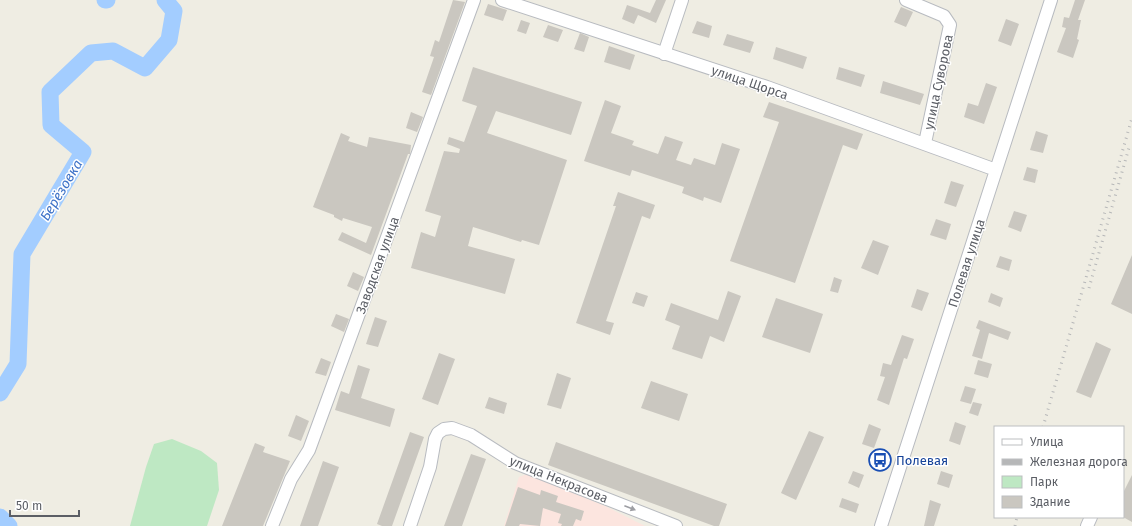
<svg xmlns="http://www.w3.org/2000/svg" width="1132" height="526" font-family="'Fira Sans',sans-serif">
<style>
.medical{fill:#fce5df}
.green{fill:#bee8c3}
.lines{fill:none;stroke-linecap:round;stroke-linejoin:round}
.river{stroke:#a3cdff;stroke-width:17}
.building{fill:#cac7c0}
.minor-casing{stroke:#b8bbc0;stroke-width:14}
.minor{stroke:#fff;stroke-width:12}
.rail{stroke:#b6b7b8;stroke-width:3;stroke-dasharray:1 5;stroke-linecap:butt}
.oneway{fill:#9d9ea3}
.labels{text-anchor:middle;stroke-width:3;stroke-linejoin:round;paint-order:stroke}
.street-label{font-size:13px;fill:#5b5e65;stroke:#fff}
.transit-label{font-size:13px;fill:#164399;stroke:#fff;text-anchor:start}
.water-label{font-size:14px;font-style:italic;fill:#3f73c8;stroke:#fff}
</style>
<rect width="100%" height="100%" fill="#efede3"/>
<path class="medical" d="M527 474 605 506 645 526H504L519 477Z"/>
<path class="green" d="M172 439 201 451 217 463 219 490 207 526H130L146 467 154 444Z"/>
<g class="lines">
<path class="river" d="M105 0H107
M0 393 18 364 22 254 83 152 51 125 50 92 91 53 113 51 145 68 169 40 174 11 165 0
M0 517 9 526"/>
</g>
<path class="building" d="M453 0 465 2 431 95 422 92 434 57 430 56 435 40 439 42Z
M656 0H666L656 23 638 15 634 24 622 19 627 5 650 13Z
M1075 0H1085L1078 20H1081L1077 39 1079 40 1073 58 1057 52 1066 28 1062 27 1064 17 1069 18Z
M488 4 507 10 503 21 484 15Z
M901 7 913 12 906 27 894 22Z
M1006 19 1019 24 1011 46 998 41Z
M521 20 530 23 526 34 517 31Z
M697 21 712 26 709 38 692 33Z
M548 25 563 30 558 42 543 37Z
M580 33 589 37 584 52 574 49Z
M727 34 754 42 750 53 723 45Z
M609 46 635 55 630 70 604 62Z
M776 47 807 57 803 69 773 59Z
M473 67 582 102 571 135 496 111 487 133 567 160 539 245 522 240 521 242 473 227 468 246 515 259 505 294 411 268 421 232 435 237 441 216 425 211 444 151 459 153 460 149 447 144 449 137 464 142 477 106 462 101Z
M839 67 865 75 861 87 836 79Z
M883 81 924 94 920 105 880 93Z
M986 83 997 87 984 124 964 117 968 103 978 106Z
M605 100 621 106 611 133 634 141 632 145 658 154 665 136 683 142 676 160 691 165 694 158 715 165 722 143 740 149 721 203 704 197 703 201 682 193 684 187 632 170 630 176 584 161Z
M769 102 863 134 857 150 843 145 795 283 730 261 779 122 763 117Z
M411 112 423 117 417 132 406 128Z
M1036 131 1048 135 1043 153 1030 150Z
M341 133 350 137 348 141 367 147 369 137 411 145 410 154H408L371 255 338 240 342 232 366 243 372 227 343 218 342 221 334 217V215L313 207Z
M1027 167 1038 170 1035 183 1023 180Z
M951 181 964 185 956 207 944 203Z
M618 192 655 205 650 219 642 216 606 321 614 323 610 335 576 323 616 206H613Z
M1014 211 1027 215 1021 232 1008 227Z
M936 219 951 224 946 240 930 235Z
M873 240 889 246 878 275 861 268Z
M1132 255V314L1111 304Z
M1000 256 1012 260 1009 271 996 267Z
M353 272 364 277 358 291 347 286Z
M834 277 842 280 838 293 830 291Z
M917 289 929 293 922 311 911 307Z
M728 291 741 296 724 342 710 336 702 359 672 349 680 326 665 320 671 303 718 320Z
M636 292 648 296 644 307 632 303Z
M991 293 1003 298 1000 307 988 302Z
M776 298 823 314 810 353 762 337Z
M336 314 349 319 344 332 331 326Z
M375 317 387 321 378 347 366 344Z
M979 320 1011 332 1008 340 989 333 982 359 972 356 980 330 976 328Z
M902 335 914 339 907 359 904 358 889 405 877 400 885 377 880 376 883 363 891 365Z
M1096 342 1111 349 1091 398 1076 392Z
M439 353 455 359 438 405 422 399Z
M321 358 331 362 326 376 315 373Z
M978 360 992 364 988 378 974 374Z
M358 365 370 369 361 398 395 409 390 427 335 410 341 391 349 394Z
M557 373 571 378 561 409 547 405Z
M651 381 688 394 679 421 641 408Z
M965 386 976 389 971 404 960 401Z
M489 397 507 403 504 414 485 408Z
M973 402 982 404 978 416 969 413Z
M296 415 309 421 301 441 288 436Z
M955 422 966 426 960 445 949 441Z
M869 424 881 429 874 448 862 444Z
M809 431 824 437 796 500 781 493Z
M410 432 424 437 392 526H382L377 524Z
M556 442 727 504 719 526H714L548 465Z
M255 443 265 447 263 452 290 461 263 526H222Z
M471 454 486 459 462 526H444Z
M323 461 339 467 318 526H300Z
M853 471 864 475 859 488 848 483Z
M941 471 953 475 949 488 937 484Z
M1132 475V522L1123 517V493Z
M518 487 540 495 541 490 558 496 556 502 584 511 581 521 576 519 573 526H561L562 524 558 523 561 514 543 508 540 526 520 524 519 526H505Z
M842 498 859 504 856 513 839 507Z
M930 500 941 504 934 526H924Z"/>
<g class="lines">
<g class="minor-casing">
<path id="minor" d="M502 0 767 87 996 170
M906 0 944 16 950 25 925 143
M664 54 682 0
M272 526 291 479 309 450 474 0
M410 526 430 467 435 439 438 433 444 429 452 428 471 435 515 463 676 526
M881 526 1051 0
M1087 526 1091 517"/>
</g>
<use href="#minor" class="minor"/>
<path class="rail" d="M1089 288 1130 144
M1043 427 1132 118
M1015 526 1017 517"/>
</g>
<defs><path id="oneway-solid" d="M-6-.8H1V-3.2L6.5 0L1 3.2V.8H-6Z"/></defs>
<use class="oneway" href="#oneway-solid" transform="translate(630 508) rotate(21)"/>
<defs>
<g id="bus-ring" transform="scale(1.15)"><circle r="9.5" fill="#fff" stroke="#1a4fb4" stroke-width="1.5"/><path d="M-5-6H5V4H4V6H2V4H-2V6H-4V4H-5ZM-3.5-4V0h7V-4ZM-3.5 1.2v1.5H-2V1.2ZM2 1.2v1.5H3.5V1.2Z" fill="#1a4fb4"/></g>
</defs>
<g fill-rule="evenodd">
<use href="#bus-ring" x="880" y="460"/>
</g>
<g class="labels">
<g class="street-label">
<text transform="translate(750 82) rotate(19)" y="5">улица Щорса</text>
<text transform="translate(938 82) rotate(-78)" y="5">улица Суворова</text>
<text transform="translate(966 263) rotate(-72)" y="5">Полевая улица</text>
<text transform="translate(377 265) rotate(-70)" y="5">Заводская улица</text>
<text transform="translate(559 479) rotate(22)" y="5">улица Некрасова</text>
</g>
<g class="transit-label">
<text x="896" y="465">Полевая</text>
</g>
<g class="water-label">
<text transform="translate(61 190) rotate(-59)" y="5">Берёзовка</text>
</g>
</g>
<rect x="994" y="426" width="130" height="92" fill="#ffffff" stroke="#bdbfc1"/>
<rect x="1002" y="439" width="20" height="6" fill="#ffffff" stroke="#bdbfc1"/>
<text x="1030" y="446" font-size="12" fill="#5b5e65">Улица</text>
<rect x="1002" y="459" width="20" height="6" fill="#b6b7b8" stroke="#bdbfc1"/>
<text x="1030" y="466" font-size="12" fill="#5b5e65">Железная дорога</text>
<rect x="1002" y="476" width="20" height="12" fill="#bee8c3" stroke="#bdbfc1"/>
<text x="1030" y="486" font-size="12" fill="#5b5e65">Парк</text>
<rect x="1002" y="496" width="20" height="12" fill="#cac7c0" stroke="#bdbfc1"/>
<text x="1030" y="506" font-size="12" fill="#5b5e65">Здание</text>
<path d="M10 510v6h69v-6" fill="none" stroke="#5b5e65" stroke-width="2"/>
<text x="16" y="510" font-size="12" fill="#5b5e65" stroke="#ffffff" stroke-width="3" paint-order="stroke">50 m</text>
</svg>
